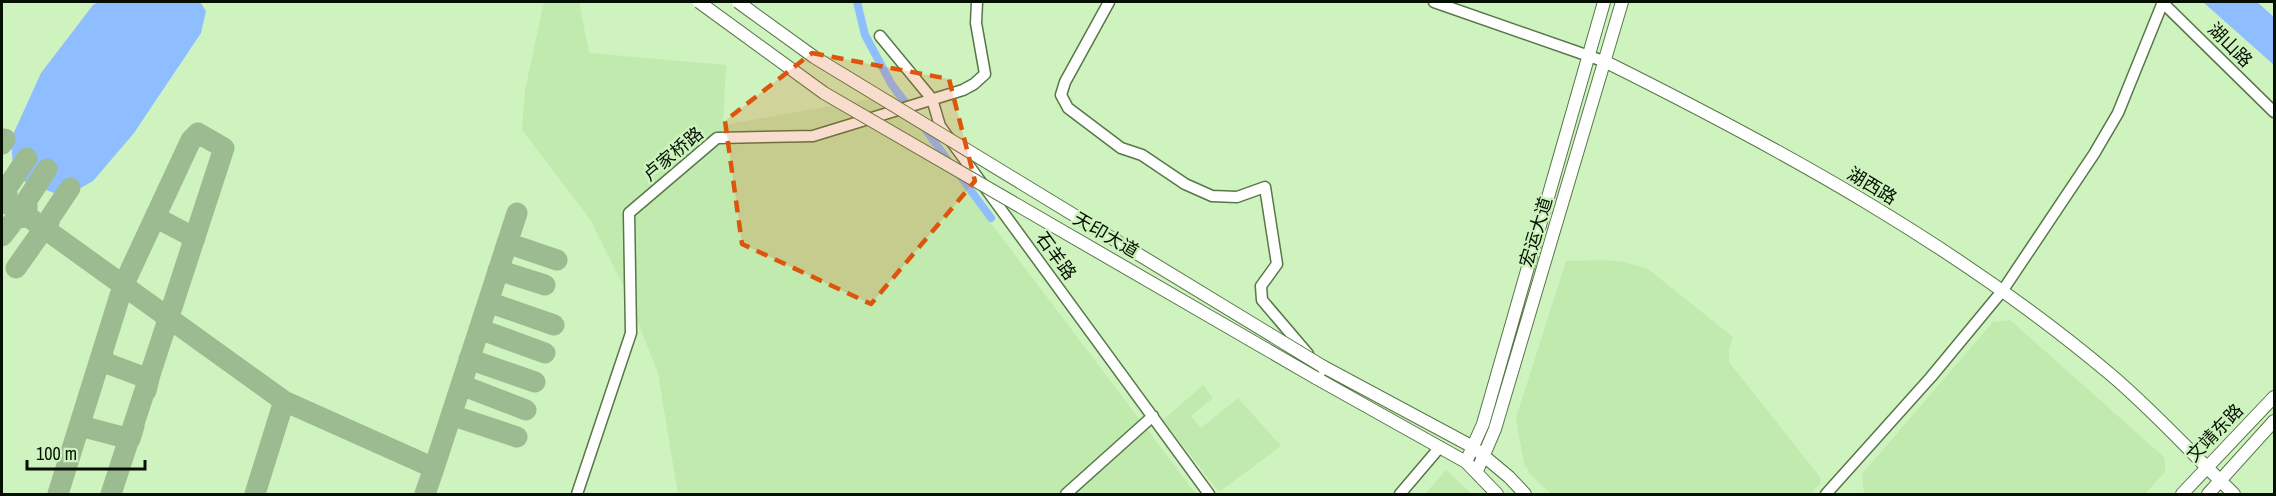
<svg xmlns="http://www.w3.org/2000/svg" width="2276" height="496" font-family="'Archivo Narrow','Noto Sans SC',sans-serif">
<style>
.built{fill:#c1eaaf}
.water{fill:#8ebeff}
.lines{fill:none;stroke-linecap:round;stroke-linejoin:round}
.canal{stroke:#8ebeff;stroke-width:8}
.taxiway{stroke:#9cbb90;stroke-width:21}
.minor-casing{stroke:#577748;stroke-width:13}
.major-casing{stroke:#577748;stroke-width:14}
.minor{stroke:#fff;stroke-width:10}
.major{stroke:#fff;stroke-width:12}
.major-bridge-casing{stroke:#577748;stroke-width:14;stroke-linecap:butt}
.major-bridge{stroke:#fff;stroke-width:12}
.marked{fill:#dd550c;fill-opacity:0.2;stroke:#dd550c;stroke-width:4.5;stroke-dasharray:12 8;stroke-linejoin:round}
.labels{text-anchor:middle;stroke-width:5;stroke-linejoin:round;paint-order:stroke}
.street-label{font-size:18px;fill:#051002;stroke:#cef3bf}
</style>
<rect width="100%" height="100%" fill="#cef3bf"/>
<path class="built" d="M544 2H579L589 53 726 65 723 125 894 95 1196 494H678L658 373 623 285 590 219 522 130 525 90Z
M1606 260 1624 262 1648 269 1733 337 1729 348V362L1820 477 1821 483 1810 494H1551L1531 475 1524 464 1516 418 1566 261Z
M2010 320 2165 458V472L2145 494H1867L1864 492 1862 474 1993 322Z
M1203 385 1213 398 1191 416 1201 428 1238 398 1281 446 1219 492 1163 420Z
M1446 470 1472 494H1425Z"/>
<path class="water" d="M99 2H200L206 11 201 33 134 133 93 181 70 194 54 193 25 182 13 167 11 139 41 73 93 5Z
M2203 2H2257L2274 17V65Z"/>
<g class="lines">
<path class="canal" d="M857 2 865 35 892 85 911 110
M922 125 950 163
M958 173 991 218"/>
<path class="taxiway" d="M2 144 5 139
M2 198 284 401 255 494
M2 204 7 202V188L27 158
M155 217 195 238
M2 236 16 218 27 217V200L47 169
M507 243 557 260
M16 268 40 234 47 231 50 218 70 188
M498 270 545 285
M488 302 554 325
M479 329 545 353
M102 354 106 363 149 379 146 391
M469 359 535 382
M461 385 526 410
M284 401 434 468 425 494
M451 415 517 437
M81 420 88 428 130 439 134 426
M434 468 517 213
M58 494 123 286 191 140 198 133 224 148 111 494"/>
<g class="minor-casing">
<path id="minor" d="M1109 2 1065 82 1061 95 1068 108 1121 148 1142 155 1185 184 1212 196 1237 197 1265 187 1277 264 1261 286 1262 300 1308 354
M1434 2 1606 62
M2162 2 2274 112
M880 36 932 99 940 126 1209 494
M577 494 631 333 629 213 717 138 813 136 963 90 974 84 985 74 976 23 977 2
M1066 494 1153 416
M1400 494 1440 447
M1826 494 1931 377 2003 290 2094 154 2118 113 2163 2"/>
</g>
<g class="major-casing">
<path id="major" d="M1606 62C1783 150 1958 246 2110 374 2154 411 2193 455 2234 494
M1466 462 1483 424 1604 2
M1477 471 1495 429 1622 2
M1497 494 1466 462 1316 378 1322 366 1473 447 1509 477 1525 494
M2182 494 2274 397
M2208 494 2274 421"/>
</g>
<use href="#minor" class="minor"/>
<use href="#major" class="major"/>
<g class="major-bridge-casing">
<path id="major-bridge" d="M699 2 824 93 1316 378
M738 2 814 57 1322 366"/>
</g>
<use href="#major-bridge" class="major-bridge"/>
</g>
<path class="marked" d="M812 53 949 79 975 181 871 304 742 244 725 121Z"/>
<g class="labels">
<g class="street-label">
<text transform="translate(2230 45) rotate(45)" y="6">湖山路</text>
<text transform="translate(673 154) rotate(-40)" y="6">卢家桥路</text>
<text transform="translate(1872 186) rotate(31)" y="6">湖西路</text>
<text transform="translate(1536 232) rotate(-73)" y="6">宏运大道</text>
<text transform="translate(1106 235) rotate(30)" y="6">天印大道</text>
<text transform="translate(1056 256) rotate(54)" y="6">石羊路</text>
<text transform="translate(2215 433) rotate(-46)" y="6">文靖东路</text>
</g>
</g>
<rect width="2276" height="496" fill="none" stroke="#051002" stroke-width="6"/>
<path d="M27 460v9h118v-9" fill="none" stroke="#051002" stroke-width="3"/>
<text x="36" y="460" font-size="18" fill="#051002" stroke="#cef3bf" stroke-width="4.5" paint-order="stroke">100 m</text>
</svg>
